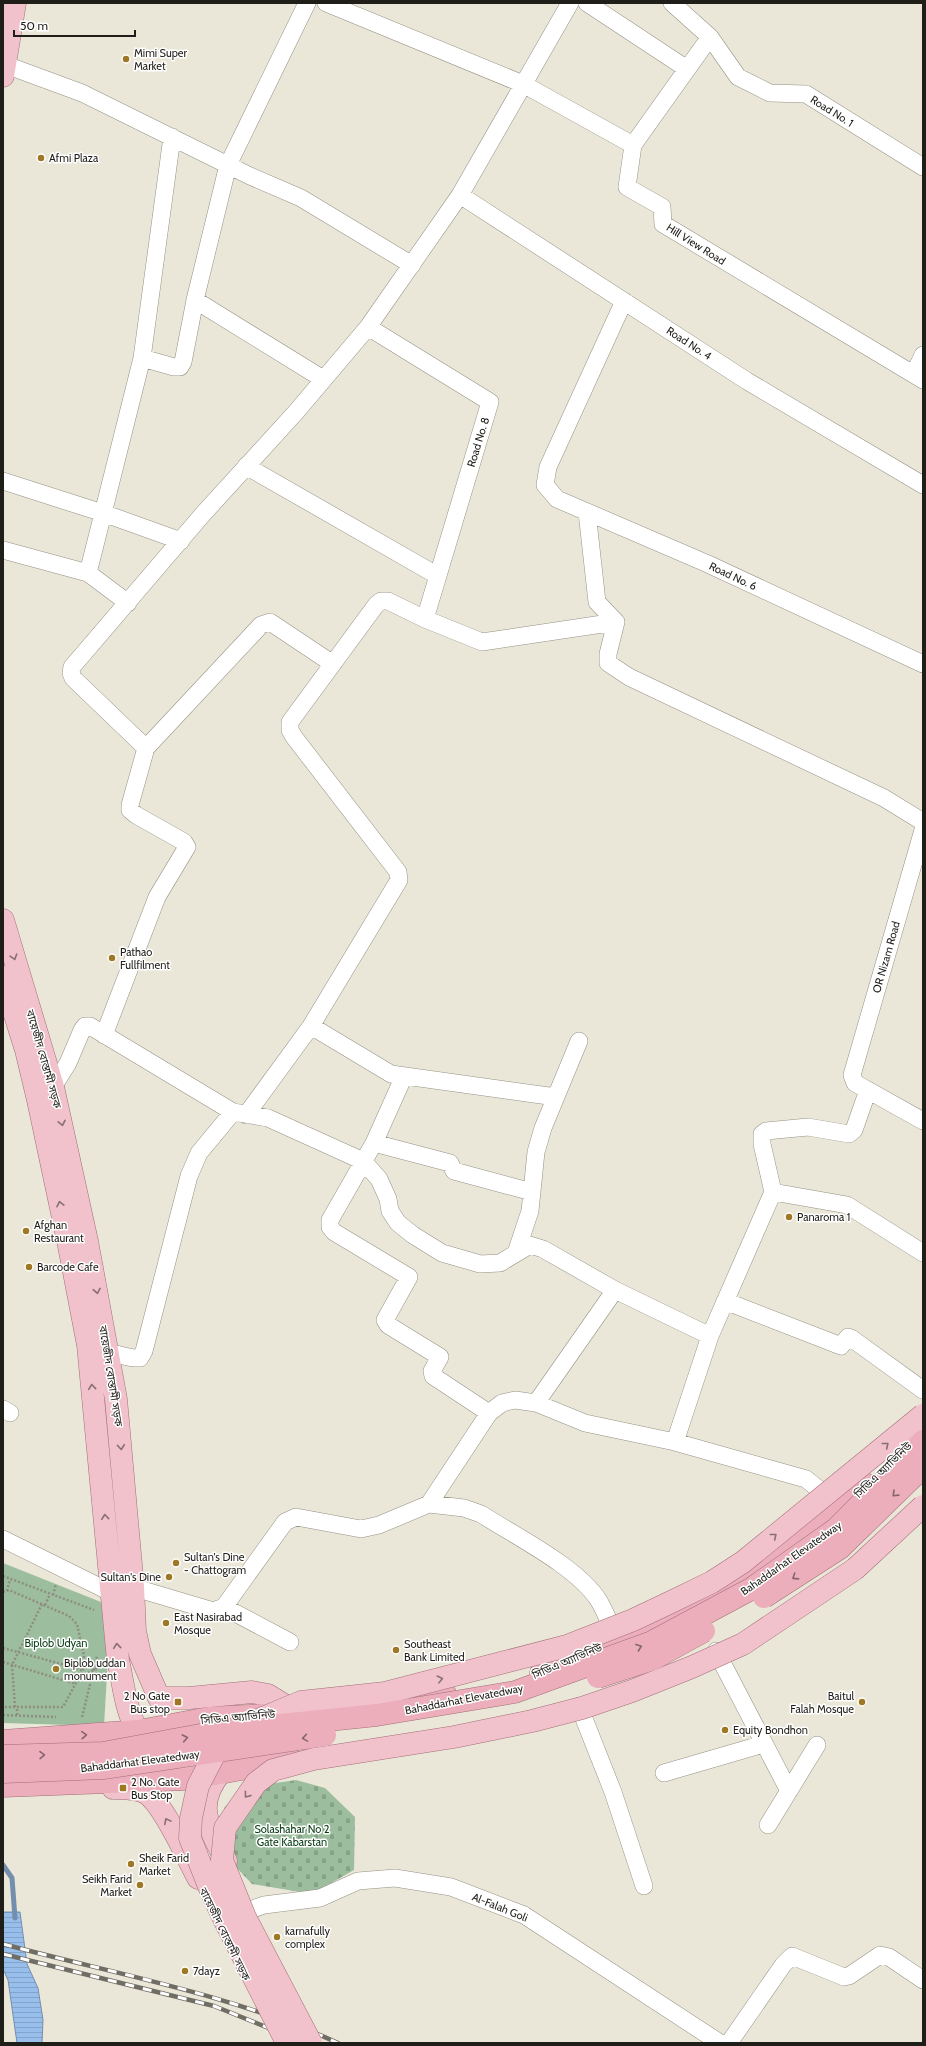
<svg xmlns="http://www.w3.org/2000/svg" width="926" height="2046" font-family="Cabin,'Noto Sans Bengali',sans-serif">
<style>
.green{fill:#9cbe9e}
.cemetery{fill:url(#cemetery-stones)}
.water{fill:url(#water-rules);stroke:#748ead}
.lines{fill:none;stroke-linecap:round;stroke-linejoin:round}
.stream{stroke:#748ead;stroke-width:5}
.minor-casing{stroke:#959184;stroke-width:18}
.primary-casing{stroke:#a16e77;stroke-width:23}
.trunk-casing{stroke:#a16e77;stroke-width:23}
.path{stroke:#8f8c82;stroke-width:2.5;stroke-dasharray:2 2;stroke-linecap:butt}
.minor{stroke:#fff;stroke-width:17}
.primary{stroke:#f1c2cc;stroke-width:22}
.trunk{stroke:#ecaebb;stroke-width:22}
.rail-casing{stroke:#706d64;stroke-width:4.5}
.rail{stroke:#fff;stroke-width:3;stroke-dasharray:9;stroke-linecap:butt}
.primary-bridge-casing{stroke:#a16e77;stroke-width:23;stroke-linecap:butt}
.trunk-bridge-casing{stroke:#a16e77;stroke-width:23;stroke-linecap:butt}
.primary-bridge{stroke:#f1c2cc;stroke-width:22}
.trunk-bridge{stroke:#ecaebb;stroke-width:22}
.oneway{stroke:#887072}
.oneway2{stroke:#86666a}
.poi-dot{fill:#9e7825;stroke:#fff;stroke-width:1.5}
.labels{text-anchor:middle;stroke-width:3;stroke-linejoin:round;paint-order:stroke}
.poi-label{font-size:11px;fill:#201e19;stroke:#fff;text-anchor:start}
.street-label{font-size:11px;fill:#201e19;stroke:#fff}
.park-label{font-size:11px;fill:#053a11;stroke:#fff}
</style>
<defs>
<pattern id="cemetery-stones" width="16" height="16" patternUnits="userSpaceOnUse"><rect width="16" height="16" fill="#9cbe9e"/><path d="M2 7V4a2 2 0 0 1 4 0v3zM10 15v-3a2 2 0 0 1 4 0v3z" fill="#86a388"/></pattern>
<pattern id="water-rules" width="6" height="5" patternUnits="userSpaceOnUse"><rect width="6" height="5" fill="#98beec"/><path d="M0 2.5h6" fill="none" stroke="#83a3ca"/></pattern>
</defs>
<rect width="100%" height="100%" fill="#ebe7d8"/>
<path class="green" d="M3 1563 111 1606 104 1726 3 1723Z"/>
<path class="cemetery" d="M296 1780 325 1788 355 1817 354 1870 312 1894 252 1884 233 1864 224 1808 243 1788Z"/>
<path class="water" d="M3 1912H20L27 1964 38 1988 43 2020 42 2043H17L8 1980 3 1969Z"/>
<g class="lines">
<path class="stream" d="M3 1865 12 1878 15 1918"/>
<g class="minor-casing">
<path id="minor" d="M326 3 523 84 633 145 627 187 662 207 663 224 923 380
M587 3 687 69
M672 3 710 37 738 77 770 93 806 94 923 167
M6 65 82 93 250 176 301 198 412 265
M633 145 710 37
M460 195 747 381 923 485
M195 300 323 379
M624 301 548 467 545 485 557 499 708 564 923 664
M368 327 490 402 425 619
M142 358 174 367H180L183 362 195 300 228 165 307 3
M914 374 923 355
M246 466 438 576
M3 481 103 513 181 541
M587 512 597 602 616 622 608 654V663L629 677 884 798 923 822
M3 550 88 573 128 603
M88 573 142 358 172 137
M146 748 73 678 71 673 72 667 203 514 296 412 368 327 460 195 570 3
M923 830 852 1075 855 1083 923 1121
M311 1026 391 1074 556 1097
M104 1035 157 897 187 847 184 842 136 815 130 810V805L146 748 261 625 270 622 333 664
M53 1087 68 1063 82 1030 85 1026H90L233 1112
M246 1115 311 1026 399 880 398 872 294 737 290 730V722L376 605 381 601H388L425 619 482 642 616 622
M374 1143 404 1076
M773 1192 847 1205 923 1253
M516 1253 530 1211 536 1152 543 1128 579 1041
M725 1301 841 1346 848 1337 851 1338 923 1390
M108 1352C118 1354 131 1359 140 1358L144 1351 189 1176 199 1153 233 1112 268 1118 363 1161 379 1179 388 1199 390 1211 398 1223 413 1235 442 1253 480 1264 500 1263 530 1245 543 1249 615 1290 710 1336
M536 1403 615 1290
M3 1409 10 1413
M489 1413 433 1376 432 1371 440 1357 388 1325 385 1320 409 1277 334 1232 330 1227V1220L374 1143 450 1163 454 1171 532 1192
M675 1442 710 1336 773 1192 762 1144V1134L766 1131 808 1127 849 1134 854 1130 868 1090
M429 1504 489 1413 502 1403 515 1400 536 1403 585 1423 675 1442 806 1479 835 1502
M3 1539 112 1593
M122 1584 213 1611 224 1607 285 1522 296 1517 361 1529 379 1525 429 1504 464 1508 481 1514C515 1536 578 1567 599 1601 606 1613 611 1627 617 1640
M224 1607 290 1642
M716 1651 789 1791
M579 1706 613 1792 644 1886
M664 1773 764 1744
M768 1825 817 1745
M250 1910 264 1905 320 1898 358 1881 395 1878 451 1887 524 1915 720 2043
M729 2043 783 1965 792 1956 844 1977 849 1976 880 1955 889 1957 923 1980"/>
</g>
<g class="primary-casing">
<path id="primary" d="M3 76 15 3
M3 920 53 1087 87 1241 116 1399 133 1587 135 1631 140 1654 159 1698H189L252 1692 268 1695 294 1711
M3 977 26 1050 38 1100 68 1241 88 1345 118 1660C123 1681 125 1707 135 1726 148 1750 176 1765 200 1776
M220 1773C193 1807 210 1827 226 1861
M113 1788C123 1788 137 1788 146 1793 163 1803 188 1859 198 1878"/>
</g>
<g class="trunk-casing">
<path id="trunk" d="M541 1673 710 1598 856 1497 868 1485
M380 1701 445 1694
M3 1741 139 1731 209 1718 266 1715
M3 1786 187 1779 291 1760"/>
</g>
<path class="path" d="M3 1576 94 1610
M7 1591 10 1579
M3 1592 9 1590 69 1616 77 1624 84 1656 83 1670 63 1707H3
M53 1595 56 1584
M45 1605 50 1594
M3 1648 83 1670
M3 1662 76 1684
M81 1677 101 1666
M15 1707 12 1665 42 1604
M3 1715 56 1717
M17 1715V1707
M82 1717 97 1656"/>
<use href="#minor" class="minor"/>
<use href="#primary" class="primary"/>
<use href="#trunk" class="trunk"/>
<g class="rail-casing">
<path id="rail" d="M3 1944C115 1974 231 1994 338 2043
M3 1954 214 2006 306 2043"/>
</g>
<use href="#rail" class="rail"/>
<g class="primary-bridge-casing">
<path id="primary-bridge" d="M287 2043 224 1919 210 1889 190 1838 191 1818 198 1786 214 1755 244 1726 301 1702 385 1693 567 1646 633 1620 671 1602 712 1582 743 1562 923 1415
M311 2043 245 1917 222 1860 225 1828 256 1783 273 1770 314 1759 454 1737 532 1721 582 1708 632 1691 692 1667 743 1644 855 1569 923 1506"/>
</g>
<g class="trunk-bridge-casing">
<path id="trunk-bridge" d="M764 1597 840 1548 923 1467
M598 1677 653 1659 704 1631
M3 1756 103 1753 222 1731 377 1715 515 1692 652 1642 751 1589 836 1529 923 1441
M3 1772 103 1768 325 1735"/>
</g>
<use href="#primary-bridge" class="primary-bridge"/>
<use href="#trunk-bridge" class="trunk-bridge"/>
</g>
<defs><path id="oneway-chevron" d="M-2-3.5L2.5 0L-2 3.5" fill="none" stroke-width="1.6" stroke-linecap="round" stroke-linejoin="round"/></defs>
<g class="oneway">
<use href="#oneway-chevron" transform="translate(14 957) rotate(73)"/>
<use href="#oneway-chevron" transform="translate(62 1123) rotate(78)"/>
<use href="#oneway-chevron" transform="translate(60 1204) rotate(-102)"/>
<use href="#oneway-chevron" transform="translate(97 1291) rotate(79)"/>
<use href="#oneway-chevron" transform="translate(92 1387) rotate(-96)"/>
<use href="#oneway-chevron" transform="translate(886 1445) rotate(-39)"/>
<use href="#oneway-chevron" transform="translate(121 1447) rotate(85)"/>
<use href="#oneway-chevron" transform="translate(105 1517) rotate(-96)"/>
<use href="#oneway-chevron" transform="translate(774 1536) rotate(-39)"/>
<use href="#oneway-chevron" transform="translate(117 1646) rotate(-96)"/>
<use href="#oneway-chevron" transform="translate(440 1679) rotate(-14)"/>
<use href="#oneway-chevron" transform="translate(247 1795) rotate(127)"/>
<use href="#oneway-chevron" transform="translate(167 1821) rotate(-118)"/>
</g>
<g class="oneway2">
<use href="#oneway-chevron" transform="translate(895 1494) rotate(136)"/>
<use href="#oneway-chevron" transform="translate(795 1577) rotate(147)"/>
<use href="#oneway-chevron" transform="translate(639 1647) rotate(-20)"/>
<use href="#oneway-chevron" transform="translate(84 1735) rotate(-4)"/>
<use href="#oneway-chevron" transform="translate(185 1738) rotate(-11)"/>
<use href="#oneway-chevron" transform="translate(305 1738) rotate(171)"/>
<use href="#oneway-chevron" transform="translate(42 1755) rotate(-1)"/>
</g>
<g class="poi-dot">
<circle cx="126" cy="59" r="4"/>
<circle cx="41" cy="158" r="4"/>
<circle cx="112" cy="958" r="4"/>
<circle cx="789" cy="1217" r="4"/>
<circle cx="26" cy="1231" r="4"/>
<circle cx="29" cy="1267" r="4"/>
<circle cx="176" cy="1563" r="4"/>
<circle cx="169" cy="1577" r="4"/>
<circle cx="166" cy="1623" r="4"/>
<circle cx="396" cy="1650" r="4"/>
<circle cx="56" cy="1669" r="4"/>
<rect x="174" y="1698" width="8" height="8" rx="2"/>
<circle cx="862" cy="1702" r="4"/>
<circle cx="725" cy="1730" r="4"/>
<rect x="119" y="1784" width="8" height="8" rx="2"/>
<circle cx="131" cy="1864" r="4"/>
<circle cx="140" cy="1885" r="4"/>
<circle cx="277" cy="1937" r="4"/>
<circle cx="185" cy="1971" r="4"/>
</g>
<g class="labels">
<g class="poi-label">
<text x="134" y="57">Mimi Super<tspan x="134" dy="13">Market</tspan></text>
<text x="49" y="162">Afmi Plaza</text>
<text x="120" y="956">Pathao<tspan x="120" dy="13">Fullfilment</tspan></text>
<text x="797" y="1221">Panaroma 1</text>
<text x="34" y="1229">Afghan<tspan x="34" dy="13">Restaurant</tspan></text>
<text x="37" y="1271">Barcode Cafe</text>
<text x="184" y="1561">Sultan's Dine<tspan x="184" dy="13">- Chattogram</tspan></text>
<text x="161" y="1581" text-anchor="end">Sultan's Dine</text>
<text x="174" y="1621">East Nasirabad<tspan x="174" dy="13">Mosque</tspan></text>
<text x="404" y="1648">Southeast<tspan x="404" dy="13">Bank Limited</tspan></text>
<text x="64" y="1667">Biplob uddan<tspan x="64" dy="13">monument</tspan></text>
<text x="170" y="1700" text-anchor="end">2 No Gate<tspan x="170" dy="13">Bus stop</tspan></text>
<text x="854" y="1700" text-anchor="end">Baitul<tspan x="854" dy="13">Falah Mosque</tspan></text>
<text x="733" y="1734">Equity Bondhon</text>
<text x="131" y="1786">2 No. Gate<tspan x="131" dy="13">Bus Stop</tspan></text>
<text x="139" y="1862">Sheik Farid<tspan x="139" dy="13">Market</tspan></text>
<text x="132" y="1883" text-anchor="end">Seikh Farid<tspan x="132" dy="13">Market</tspan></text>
<text x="285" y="1935">karnafully<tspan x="285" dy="13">complex</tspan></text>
<text x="193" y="1975">7dayz</text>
</g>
<g class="street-label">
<text transform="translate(832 111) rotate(32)" y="4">Road No. 1</text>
<text transform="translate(696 244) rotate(32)" y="4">Hill View Road</text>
<text transform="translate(689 343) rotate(33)" y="4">Road No. 4</text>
<text transform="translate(478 442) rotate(-73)" y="4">Road No. 8</text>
<text transform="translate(733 576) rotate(25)" y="4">Road No. 6</text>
<text transform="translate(886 957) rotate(-74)" y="4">OR Nizam Road</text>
<text transform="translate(44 1059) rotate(74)" y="4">বায়েজীদ বোস্তামী সড়ক</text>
<text transform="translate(111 1376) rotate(81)" y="4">বায়েজীদ বোস্তামী সড়ক</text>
<text transform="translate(883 1470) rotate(-44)" y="4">সিডিএ অ্যাভিনিউ</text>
<text transform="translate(791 1558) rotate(-35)" y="4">Bahaddarhat Elevatedway</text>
<text transform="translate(567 1661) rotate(-23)" y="4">সিডিএ অ্যাভিনিউ</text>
<text transform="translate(464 1699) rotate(-11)" y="4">Bahaddarhat Elevatedway</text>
<text transform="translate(238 1717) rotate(-5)" y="4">সিডিএ অ্যাভিনিউ</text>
<text transform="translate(140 1761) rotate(-7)" y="4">Bahaddarhat Elevatedway</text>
<text transform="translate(500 1907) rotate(22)" y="4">Al-Falah Goli</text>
<text transform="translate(225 1934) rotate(64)" y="4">বায়েজীদ বোস্তামী সড়ক</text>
</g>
<g class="park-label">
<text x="56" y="1647">Biplob Udyan</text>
<text x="292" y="1833">Solashahar No 2<tspan x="292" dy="13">Gate Kabarstan</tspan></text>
</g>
</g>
<rect width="926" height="2046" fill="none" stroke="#201e19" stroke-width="8"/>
<path d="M14 30v6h121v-6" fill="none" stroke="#201e19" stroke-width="2"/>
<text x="20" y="30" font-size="12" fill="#201e19" stroke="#ffffff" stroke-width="3" paint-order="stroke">50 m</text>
</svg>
